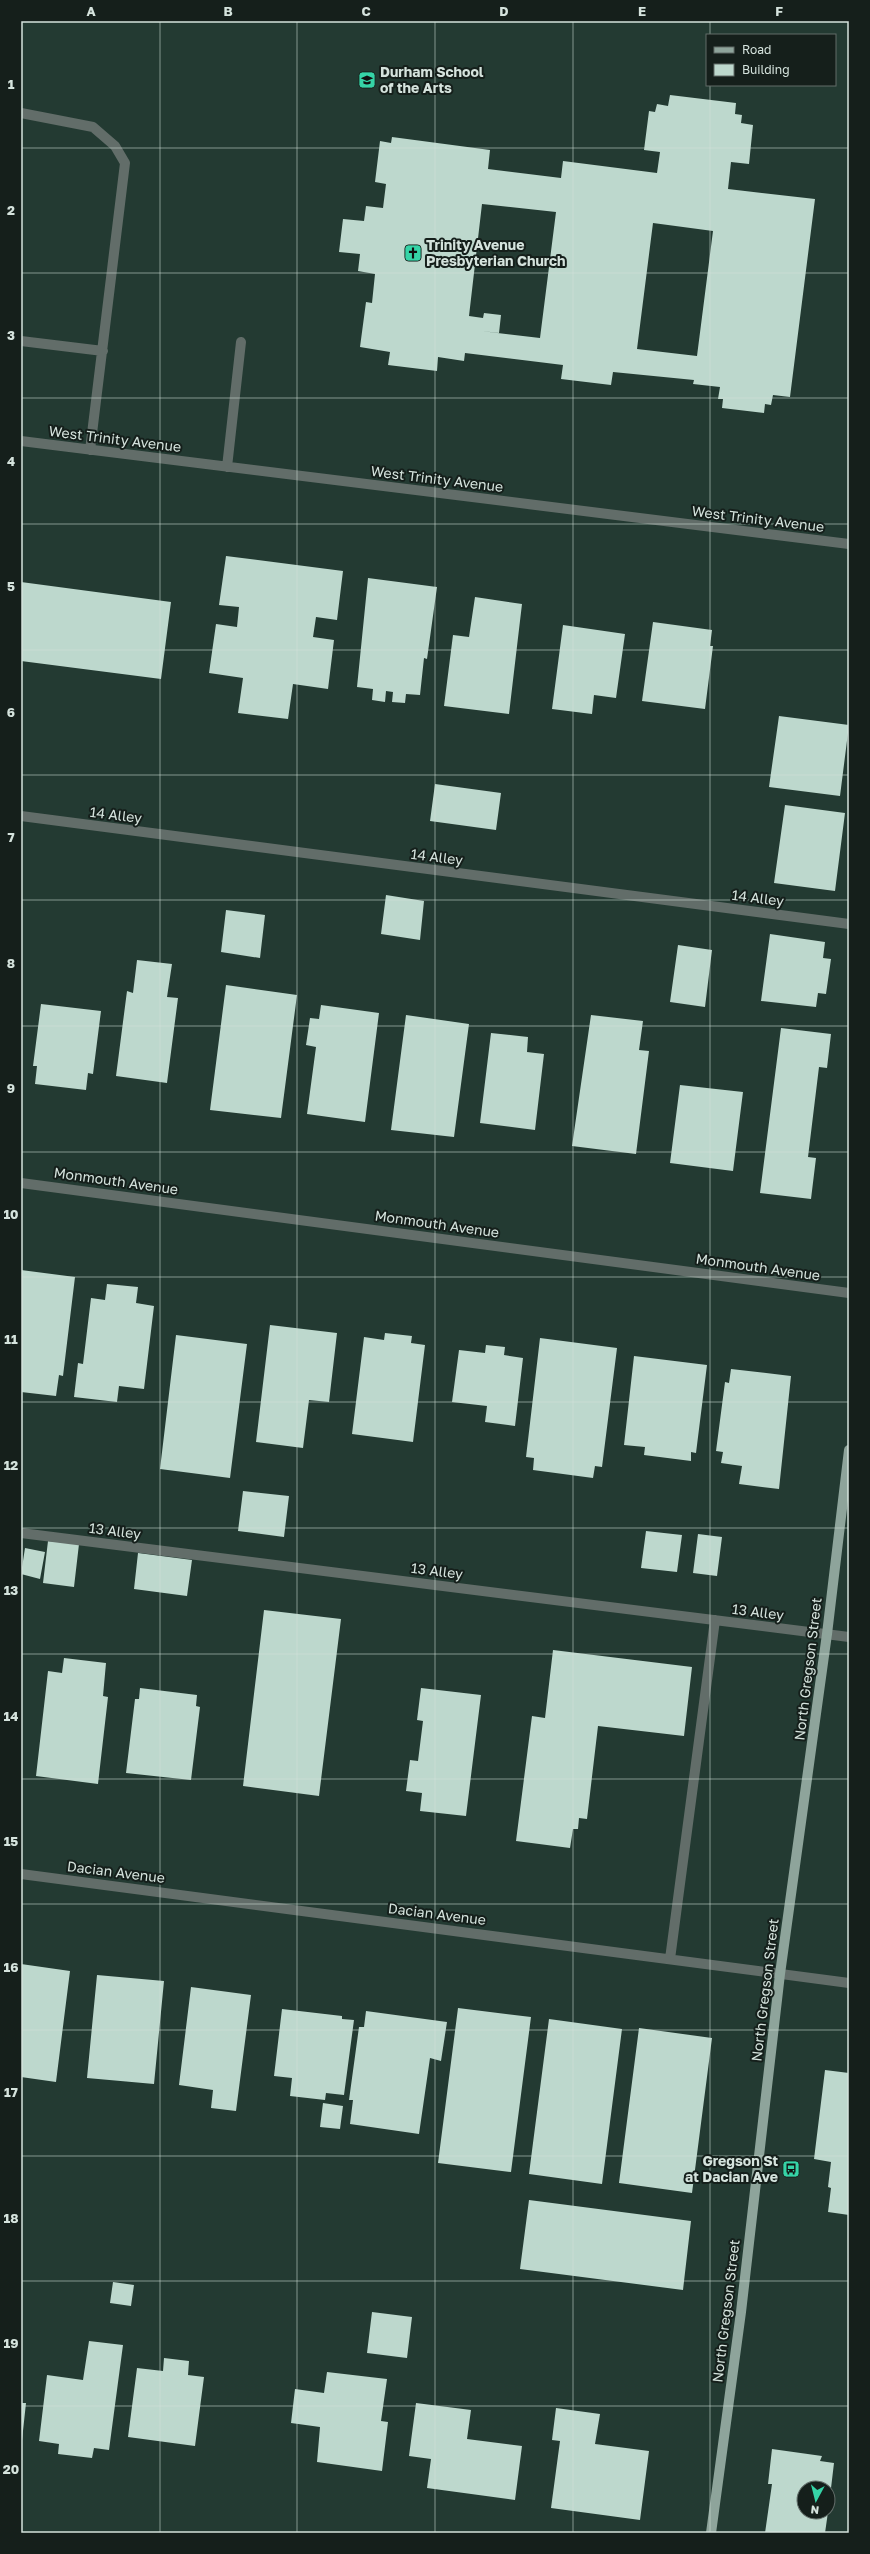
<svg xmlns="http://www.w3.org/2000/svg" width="870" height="2554" font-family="'Golos Text',sans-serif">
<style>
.building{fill:#bdd8cd;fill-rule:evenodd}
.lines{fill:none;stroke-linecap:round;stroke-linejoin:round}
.minor{stroke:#626d69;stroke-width:10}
.major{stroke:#8ea49b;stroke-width:10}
.grid{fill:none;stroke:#d5e3dd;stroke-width:1;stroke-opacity:0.55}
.labels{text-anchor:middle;stroke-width:4;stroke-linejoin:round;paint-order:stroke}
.poi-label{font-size:14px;font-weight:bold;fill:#d5e3dd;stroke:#151f1b;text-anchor:start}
.street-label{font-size:14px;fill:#d5e3dd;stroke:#151f1b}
.neatline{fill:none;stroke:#d5e3dd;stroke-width:1.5}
.grid-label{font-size:13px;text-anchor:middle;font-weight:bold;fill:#d5e3dd}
</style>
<rect width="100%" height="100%" fill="#233a32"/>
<path class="building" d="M670 95 736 103 735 114 742 115 741 123 753 125 749 164 731 162 728 189 815 199 790 397 773 395 771 405 765 404 764 413 722 408 723 399H718L720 387 693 384 694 380 613 372 611 385 561 379 563 365 465 353 464 361 438 357 437 371 388 365 390 352 360 347 366 302 372 303 375 274 358 271 360 254 339 252 343 219 364 221 366 206 383 208 386 184 375 182 380 141 391 143 392 137 490 150 488 169 561 178 563 161 657 173 660 152 644 150 649 111 655 112 657 104 668 106ZM482 204 556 212 540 338 481 331 499 333 501 315 484 313 483 318 469 316ZM653 223 713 231 697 356 637 349Z
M226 556 343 571 337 620 316 617 313 637 334 640 328 689 293 684 288 719 238 713 243 678 209 673 216 624 237 627 239 607 219 605Z
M368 578 437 587 427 659 424 658 420 695 406 694 405 703 392 702 393 692 386 691 385 702 372 700 373 689 357 687Z
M21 582 171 602 161 679 21 661Z
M475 597 522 604 509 714 444 706 453 635 469 637Z
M653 622 712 630 710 646H713L705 709 642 701Z
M563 625 625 634 616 698 594 695 592 714 552 709Z
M779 716 849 725 840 796 769 787Z
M435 784 501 793 496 830 430 821Z
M785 805 845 813 835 891 774 883Z
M386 895 424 901 420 940 381 934Z
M226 910 265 915 260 958 221 952Z
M770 934 825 942 823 958 831 959 826 994 818 993 816 1007 761 1001Z
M678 945 712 950 705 1007 670 1002Z
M137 960 172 964 167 997 178 998 167 1083 116 1076 127 991 133 993Z
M226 985 297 995 281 1118 210 1110Z
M41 1004 101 1011 93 1074 88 1073 86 1090 35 1084 37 1066H33Z
M321 1005 379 1013 365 1122 307 1114 316 1047 306 1045 310 1018 319 1019Z
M406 1015 469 1024 454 1137 391 1130Z
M591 1015 643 1021 639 1050 649 1051 636 1154 572 1146Z
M781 1028 831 1034 827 1068 819 1067 808 1157 816 1158 811 1199 760 1193Z
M491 1033 528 1037 527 1052 544 1054 535 1130 480 1123Z
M680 1085 743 1092 733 1171 670 1163Z
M21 1270 75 1277 63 1376 59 1375 56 1396 21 1392Z
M107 1284 138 1287 136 1303 154 1306 144 1389 119 1386 117 1402 74 1397 78 1363 83 1364 91 1298 105 1300Z
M270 1325 337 1333 329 1402 309 1400 303 1448 256 1442Z
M385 1333 412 1336 411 1343 425 1345 413 1442 352 1434 364 1337 384 1340Z
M176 1335 247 1344 230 1478 160 1469Z
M540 1338 617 1348 602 1467 595 1466 593 1478 533 1470 534 1458 526 1457Z
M486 1345 505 1347 504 1355 523 1358 515 1426 485 1422 487 1406 452 1402 459 1350 485 1353Z
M634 1356 707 1365 696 1453 691 1452V1461L644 1455 645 1447 624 1445Z
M731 1369 791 1376 779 1489 739 1484 742 1466 721 1463 723 1452 716 1451 725 1382 729 1383Z
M243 1491 289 1496 284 1537 238 1531Z
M646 1531 682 1535 677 1572 641 1568Z
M698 1534 722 1537 717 1576 693 1573Z
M48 1541 79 1544 74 1587 43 1583Z
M25 1548 45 1552 40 1579 21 1574Z
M138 1553 192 1560 187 1596 134 1589Z
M264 1610 341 1619 319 1796 243 1786Z
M553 1650 692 1667 684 1736 598 1726 587 1819 579 1818 578 1829H573L570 1848 516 1841 532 1716 545 1718Z
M64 1658 106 1663 103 1696 108 1697 98 1784 36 1776 48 1671 62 1673Z
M140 1688 197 1695 196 1706 200 1707 191 1780 126 1773 135 1699H139Z
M421 1688 481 1695 466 1816 420 1811 422 1793 406 1791 410 1760 418 1761 423 1721 417 1720Z
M21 1964 70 1971 56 2082 21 2077Z
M97 1975 164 1981 154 2084 87 2078Z
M191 1987 251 1995 236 2111 211 2108 213 2090 179 2085Z
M458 2008 531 2017 511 2172 438 2163Z
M282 2009 342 2016V2019L354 2020 344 2095 326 2093 325 2100 290 2096 292 2078 274 2076Z
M366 2011 447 2022 441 2061 430 2058 419 2134 350 2124 353 2100H349L359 2027H364Z
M549 2019 622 2029 602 2184 529 2174Z
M639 2028 712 2038 692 2193 619 2183Z
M825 2070 849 2073V2215L828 2212 831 2188 828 2187 831 2162 814 2159Z
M323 2103 343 2106 340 2129 320 2127Z
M529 2200 691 2221 683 2290 520 2269Z
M113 2282 134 2285 131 2306 110 2303Z
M372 2312 412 2317 407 2358 367 2353Z
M89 2341 123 2345 109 2450 94 2448 92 2458 58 2454 59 2444 39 2441 47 2375 83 2380Z
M164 2358 189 2361 188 2375 204 2377 195 2446 128 2437 137 2368 163 2371Z
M327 2372 387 2379 381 2421 388 2422 382 2471 317 2462 320 2427 291 2423 295 2389 324 2393Z
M21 2403H26L22 2440H21Z
M416 2403 471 2410 467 2439 522 2446 515 2500 427 2488 431 2459 409 2456Z
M556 2408 600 2414 595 2444 649 2451 640 2520 551 2508 560 2441 552 2440Z
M772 2449 822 2456 820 2461 834 2463 829 2505 828 2488H804V2512H828L825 2533H765L772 2484H768Z"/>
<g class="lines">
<path class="minor" d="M21 113 93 127 115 146 125 163 90 450
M21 341 103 351
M21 441 849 544
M227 467 241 342
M21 816 849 924
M21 1183 849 1293
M21 1533 849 1637
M21 1874 849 1983
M670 1959 715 1620"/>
<path class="major" d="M711 2533 741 2312 780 1974 827 1634 849 1450"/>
</g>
<path class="grid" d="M160 21V2533M297 21V2533M435 21V2533M573 21V2533M710 21V35M710 85V2533M21 148H849M21 273H849M21 398H849M21 524H849M21 650H849M21 775H849M21 900H849M21 1026H849M21 1152H849M21 1277H849M21 1402H849M21 1528H849M21 1654H849M21 1779H849M21 1904H849M21 2030H849M21 2156H849M21 2281H849M21 2406H849"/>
<defs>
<g id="school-square" transform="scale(0.9)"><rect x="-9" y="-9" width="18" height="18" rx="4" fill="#36d4a7" stroke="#151f1b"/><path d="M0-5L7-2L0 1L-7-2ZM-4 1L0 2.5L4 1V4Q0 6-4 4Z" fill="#111"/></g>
<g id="church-square" transform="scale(0.9)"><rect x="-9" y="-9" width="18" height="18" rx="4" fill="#36d4a7" stroke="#151f1b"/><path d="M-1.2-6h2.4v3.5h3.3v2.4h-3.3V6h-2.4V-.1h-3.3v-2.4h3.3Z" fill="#111"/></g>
<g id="bus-square" transform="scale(0.9)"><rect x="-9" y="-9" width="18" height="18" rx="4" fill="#36d4a7" stroke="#151f1b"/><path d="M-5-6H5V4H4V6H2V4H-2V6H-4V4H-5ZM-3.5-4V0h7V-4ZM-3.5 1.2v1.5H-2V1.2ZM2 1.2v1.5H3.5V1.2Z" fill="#111"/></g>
</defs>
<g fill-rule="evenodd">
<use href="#school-square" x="367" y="80"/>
<use href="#church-square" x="413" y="253"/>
<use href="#bus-square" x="791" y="2169"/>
</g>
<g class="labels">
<g class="poi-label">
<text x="380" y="77">Durham School<tspan x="380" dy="16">of the Arts</tspan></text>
<text x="426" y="250">Trinity Avenue<tspan x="426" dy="16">Presbyterian Church</tspan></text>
<text x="778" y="2166" text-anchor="end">Gregson St<tspan x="778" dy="16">at Dacian Ave</tspan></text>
</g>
<g class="street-label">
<text transform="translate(115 439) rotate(7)" y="5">West Trinity Avenue</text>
<text transform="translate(437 479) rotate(7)" y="5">West Trinity Avenue</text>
<text transform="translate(758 519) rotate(7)" y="5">West Trinity Avenue</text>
<text transform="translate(116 815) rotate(7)" y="5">14 Alley</text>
<text transform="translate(437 857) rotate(7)" y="5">14 Alley</text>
<text transform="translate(758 898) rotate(7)" y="5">14 Alley</text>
<text transform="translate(116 1181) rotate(8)" y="5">Monmouth Avenue</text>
<text transform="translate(437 1224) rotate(8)" y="5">Monmouth Avenue</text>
<text transform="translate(758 1267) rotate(8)" y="5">Monmouth Avenue</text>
<text transform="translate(115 1531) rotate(7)" y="5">13 Alley</text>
<text transform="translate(437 1571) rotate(7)" y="5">13 Alley</text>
<text transform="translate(758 1612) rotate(7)" y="5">13 Alley</text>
<text transform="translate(808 1669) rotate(-83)" y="5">North Gregson Street</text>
<text transform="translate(116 1872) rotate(7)" y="5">Dacian Avenue</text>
<text transform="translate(437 1914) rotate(7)" y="5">Dacian Avenue</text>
<text transform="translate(765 1990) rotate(-83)" y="5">North Gregson Street</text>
<text transform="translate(726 2311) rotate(-83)" y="5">North Gregson Street</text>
</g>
</g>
<rect width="870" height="2554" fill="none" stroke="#151f1b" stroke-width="44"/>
<rect x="706" y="34" width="130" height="52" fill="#151f1b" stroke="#626d69"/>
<rect x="714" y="47" width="20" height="6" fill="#8ea49b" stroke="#626d69"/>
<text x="742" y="54" font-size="12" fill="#d5e3dd">Road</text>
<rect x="714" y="64" width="20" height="12" fill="#bdd8cd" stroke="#626d69"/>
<text x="742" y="74" font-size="12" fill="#d5e3dd">Building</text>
<g transform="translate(816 2500) rotate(187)"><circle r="19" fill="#151f1b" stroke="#626d69"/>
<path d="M0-3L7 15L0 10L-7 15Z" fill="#36d4a7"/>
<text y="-6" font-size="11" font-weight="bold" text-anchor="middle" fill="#d5e3dd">N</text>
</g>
<rect x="22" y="22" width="826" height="2510" class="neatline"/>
<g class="grid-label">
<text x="91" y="16">A</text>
<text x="228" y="16">B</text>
<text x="366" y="16">C</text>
<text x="504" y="16">D</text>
<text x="642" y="16">E</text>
<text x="779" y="16">F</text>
<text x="11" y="89">1</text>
<text x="11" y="215">2</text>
<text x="11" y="340">3</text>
<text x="11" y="466">4</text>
<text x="11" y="591">5</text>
<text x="11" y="717">6</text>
<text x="11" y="842">7</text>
<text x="11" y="968">8</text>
<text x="11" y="1093">9</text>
<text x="11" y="1219">10</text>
<text x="11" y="1344">11</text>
<text x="11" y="1470">12</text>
<text x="11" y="1595">13</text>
<text x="11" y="1721">14</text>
<text x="11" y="1846">15</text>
<text x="11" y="1972">16</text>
<text x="11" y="2097">17</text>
<text x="11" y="2223">18</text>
<text x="11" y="2348">19</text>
<text x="11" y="2474">20</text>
</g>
</svg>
